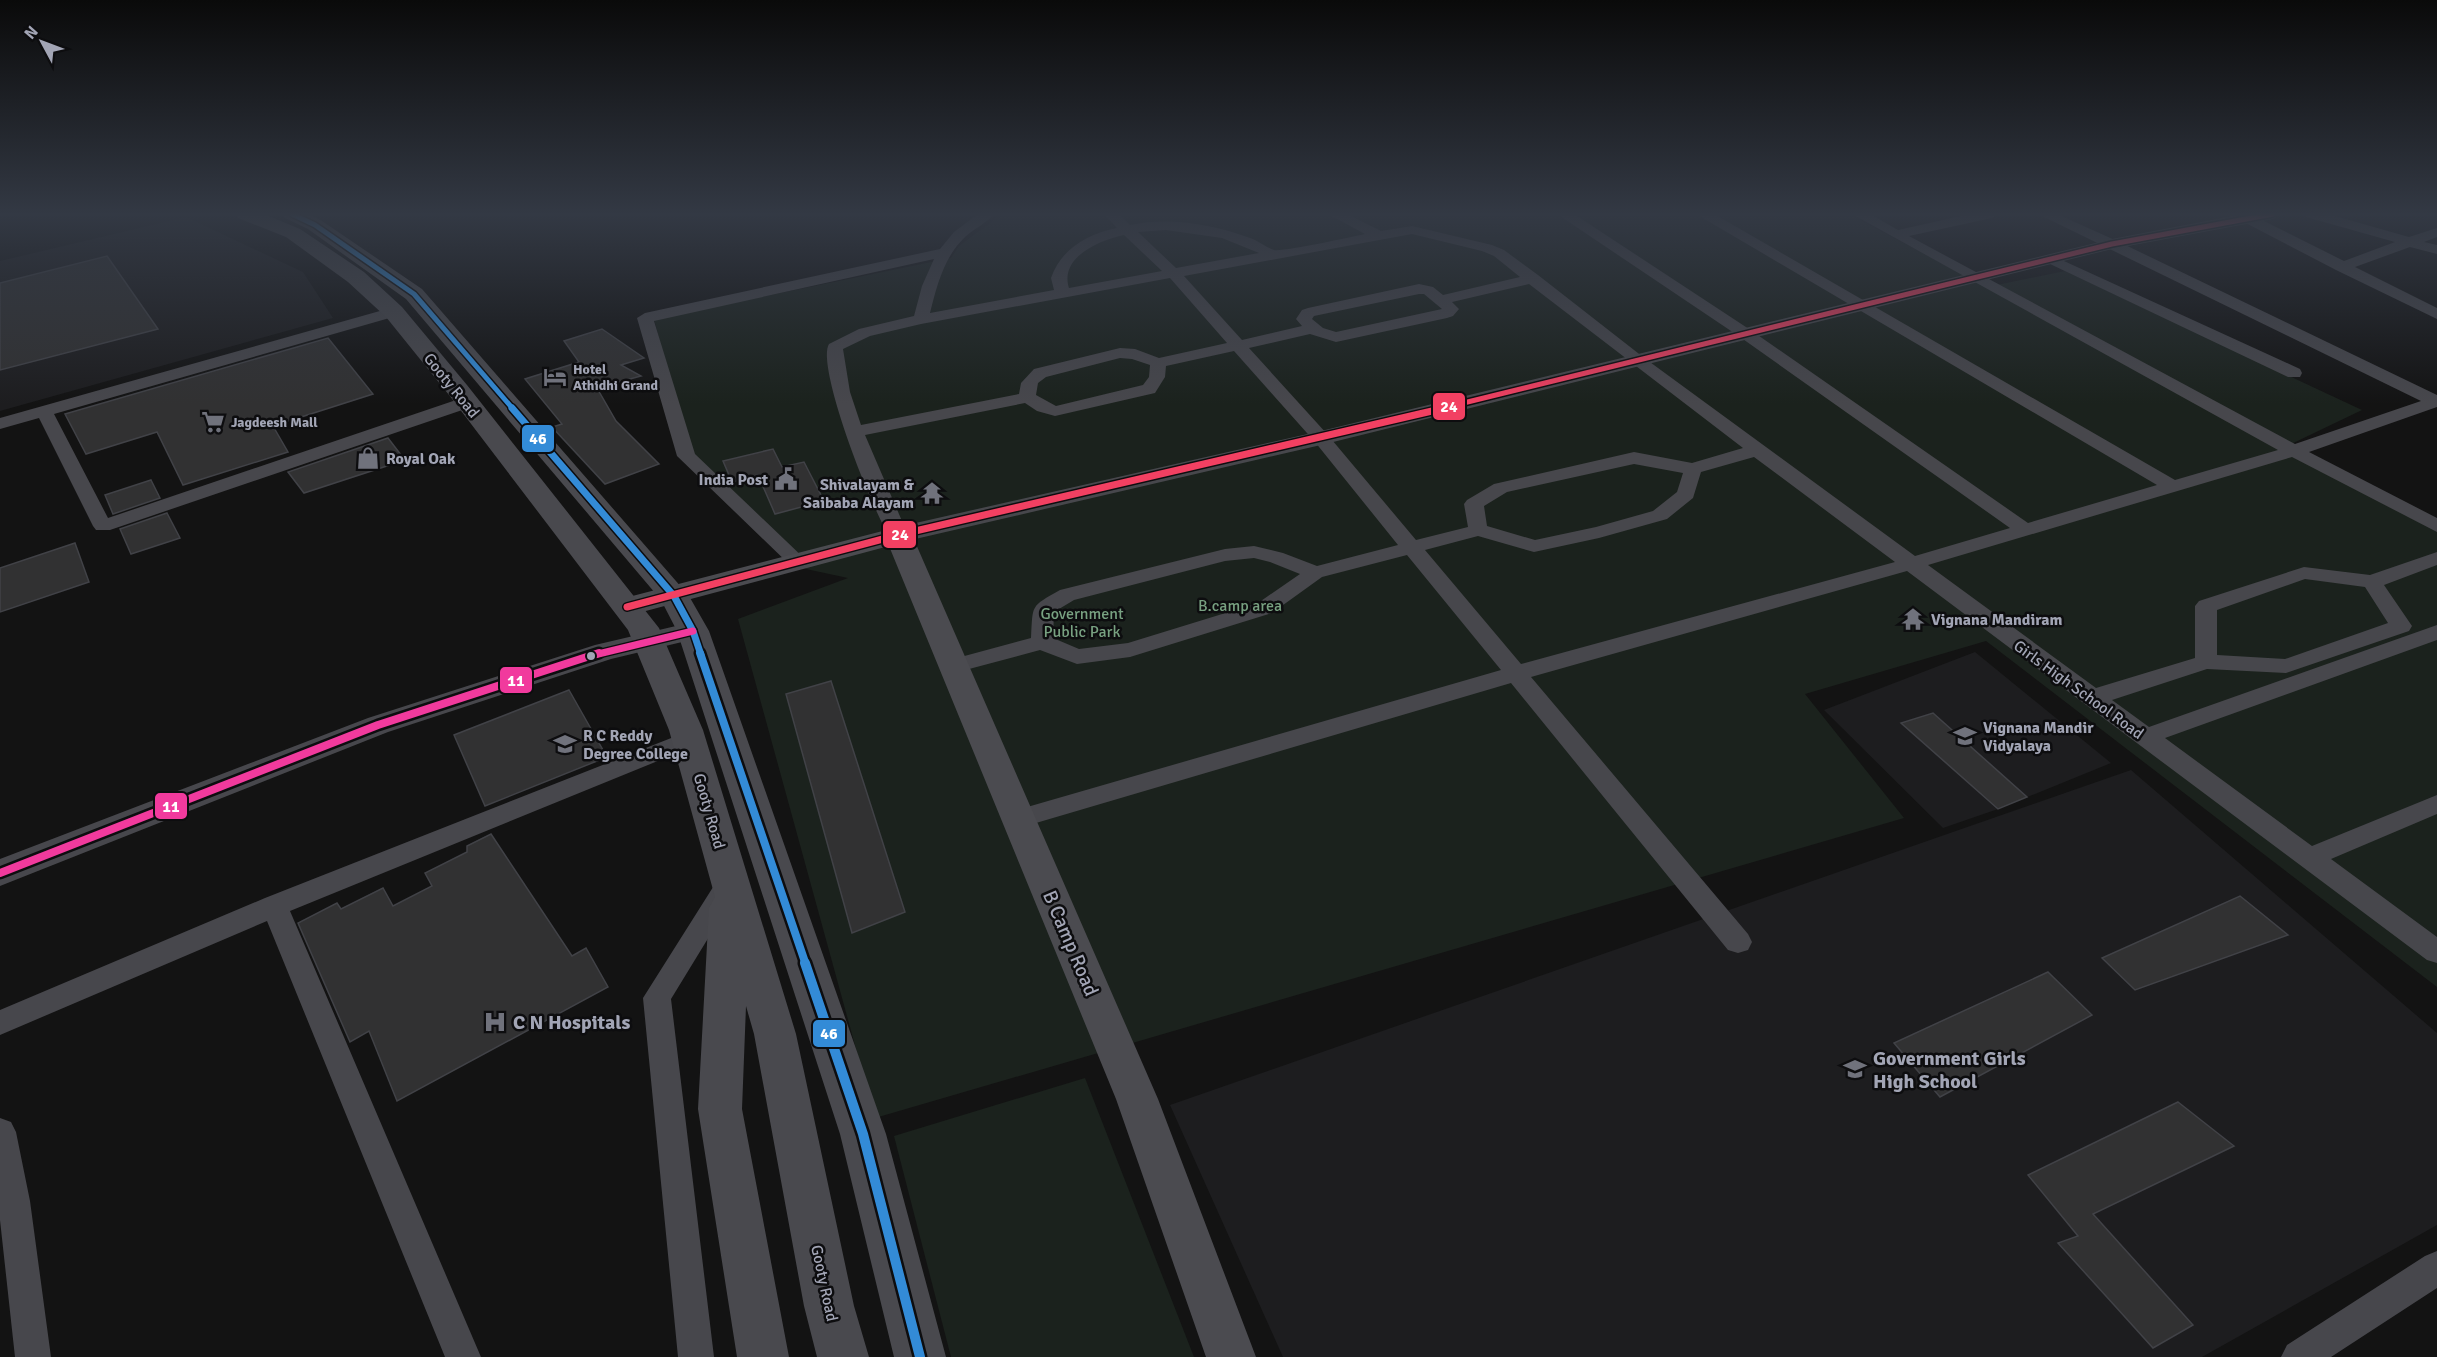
<svg xmlns="http://www.w3.org/2000/svg" width="2437" height="1357" font-family="Signika,sans-serif">
<style>
.built{fill:#1d1d1f}
.green{fill:#1b221d}
.building{fill:#313132;stroke:#414247;stroke-width:1.5}
.lines{fill:none;stroke-linecap:round;stroke-linejoin:round}
.minor{fill:#47474c;fill-rule:evenodd}
.tertiary{fill:#47474c;fill-rule:evenodd}
.secondary{fill:#4b4b50;fill-rule:evenodd}
.primary{fill:#49494e;fill-rule:evenodd}
.bus-1-far3-casing{stroke:#0d0d0f;stroke-width:8}
.bus-1-far2-casing{stroke:#0d0d0f;stroke-width:10}
.bus-1-far1-casing{stroke:#0d0d0f;stroke-width:13}
.bus-1-casing{stroke:#0d0d0f;stroke-width:15}
.bus-2-far1-casing{stroke:#0d0d0f;stroke-width:8}
.bus-2-casing{stroke:#0d0d0f;stroke-width:10}
.bus-3-far1-casing{stroke:#0d0d0f;stroke-width:10}
.bus-3-casing{stroke:#0d0d0f;stroke-width:13}
.bus-1-far3{stroke:#338bd7;stroke-width:5}
.bus-1-far2{stroke:#338bd7;stroke-width:7}
.bus-1-far1{stroke:#338bd7;stroke-width:8}
.bus-1{stroke:#338bd7;stroke-width:10}
.bus-2-far1{stroke:#f24062;stroke-width:5}
.bus-2{stroke:#f24062;stroke-width:7}
.bus-3-far1{stroke:#f13a9d;stroke-width:7}
.bus-3{stroke:#f13a9d;stroke-width:8}
.bus-dot{fill:#a2a5b5;stroke:#0d0d0f;stroke-width:2}
.labels{text-anchor:middle;stroke-width:5;stroke-linejoin:round;paint-order:stroke}
.far-poi-label{font-size:14px;font-weight:bold;fill:#a2a5b5;stroke:#0d0d0f;text-anchor:start}
.street-label{font-size:16px;fill:#a2a5b5;stroke:#0d0d0f}
.poi-label{font-size:16px;font-weight:bold;fill:#a2a5b5;stroke:#0d0d0f;text-anchor:start}
.park-label{font-size:16px;fill:#78a181;stroke:#0d0d0f}
.near-street-label{font-size:20px;fill:#a2a5b5;stroke:#0d0d0f}
.near-poi-label{font-size:20px;font-weight:bold;fill:#a2a5b5;stroke:#0d0d0f;text-anchor:start}
.line-badge{stroke:#0d0d0f;stroke-width:2}
.badge-label{font-size:16px;text-anchor:middle;font-weight:bold;fill:#fff}
</style>
<rect width="100%" height="100%" fill="#131313"/>
<path class="built" d="M186 217 303 272 333 318 0 411V261Z
M1975 652 2111 763 1998 809 1943 828 1824 710Z
M2131 770 2437 1033V1225L2202 1357H1283L1170 1105Z"/>
<path class="green" d="M1002 214H1849L1987 287 2065 271 2362 410 2283 448 2437 531V987L1986 641 1805 694 1904 818 875 1118 738 619 848 578 806 569 689 454 654 319 951 258 959 246Z
M1085 1078 1194 1357H951L894 1136Z"/>
<path class="building" d="M107 256 158 329 0 370V283Z
M602 329 644 358 621 365 641 376 597 388 616 421 659 464 605 484 552 427 562 424 525 379 579 362 564 341Z
M328 338 373 394 273 426 288 452 183 485 157 432 86 454 65 414Z
M388 438 405 460 304 493 288 472Z
M773 449 782 467 804 462 824 501 775 514 758 475 732 482 723 461Z
M151 480 160 498 113 514 105 495Z
M167 513 180 538 131 554 120 529Z
M75 543 89 582 0 612V568Z
M831 681 905 912 852 933 786 694Z
M569 690 607 757 485 806 454 735Z
M1933 713 2027 797 1998 809 1901 723Z
M491 834 572 956 586 948 608 987 397 1101 369 1031 350 1042 298 923 337 903 341 909 383 888 393 906 432 886 425 873 467 852V846Z
M2240 896 2288 935 2135 990 2102 958Z
M2048 972 2092 1015 1940 1097 1894 1043Z
M2178 1102 2234 1146 2093 1214 2193 1325 2153 1348 2058 1243 2078 1236 2028 1175Z"/>
<g class="lines">
<path class="minor" d="M978 214H995C986 223 974 229 965 237 944 257 937 285 930 313L1054 290 1051 278C1061 249 1087 234 1117 228L1104 214H1119L1130 225C1171 216 1216 225 1253 239 1260 242 1267 248 1274 250 1283 252 1351 237 1365 234L1328 214H1347L1381 231 1412 226 1492 245 1504 250 1538 275 1643 357 1915 556 2010 528 1740 337 1557 214H1574L1752 331 2028 523 2157 485 1696 214H1714L2175 480 2278 450 1852 214H1870L1898 230 1970 214H1999L1992 218 1909 236 2295 444 2421 401 2038 214H2057L2117 241 2437 395V407L2309 452 2437 518V532L2292 457 1928 565 2096 688 2195 658V606L2199 601 2304 567 2370 575 2437 552V565L2384 585 2412 626 2409 631 2286 673 2207 669 2112 700 2149 727 2437 625V640L2165 738 2312 846 2437 795V814L2331 859 2437 937V963L2427 960 1907 571 1531 677 1748 934 1752 942 1748 950 1738 953 1728 950 1511 683 1019 828 1010 826 1006 819 1010 812 1501 670 1407 555 1322 577 1272 613 1130 657 1077 664 1040 650 954 673 946 671 943 666 946 661 1031 638C1033 604 1030 607 1060 590L1225 549 1254 546 1283 553 1317 566 1398 545 1315 442 1234 351 1166 366 1165 377 1155 393 1055 416 1037 411 1025 403 865 435 908 535 905 539H891C874 515 815 366 829 344L859 329 914 316 922 286 934 259 654 321 695 454 808 562 805 566H791L677 456 637 318 645 313 940 249 954 232ZM1166 230 1222 238 1259 253 1176 268 1138 232ZM1412 234 1482 251 1494 256 1520 277 1443 295 1433 287 1419 284 1308 308 1302 310 1296 319 1302 326 1242 340 1184 276ZM1124 235 1162 271 1069 288C1059 257 1100 240 1124 235ZM1170 278 1227 343 1159 358 1135 349 1120 348 1034 369 1021 383 1019 394 861 425 850 392 843 349 870 336 921 324ZM1529 284 1743 448 1692 463 1634 452 1494 484 1467 500 1464 504 1468 527 1416 540 1327 434 1249 348 1310 334 1336 342 1447 318 1453 316 1459 309 1452 302ZM1419 294H1424L1442 309 1336 332 1323 328 1312 319 1314 316ZM1120 358 1132 359 1150 365 1149 377 1143 385 1056 406 1036 395 1038 383 1046 377ZM1754 457 1895 562 1521 664 1425 550 1478 536 1534 552 1599 538 1667 519 1693 498 1701 472ZM1634 464 1683 473 1677 492 1653 511 1596 527 1535 540 1487 526 1484 506 1507 492ZM1254 558 1270 562 1300 574 1258 603 1128 643 1079 649 1053 638 1054 612 1074 600 1225 561ZM2305 579 2365 587 2388 623 2285 659 2217 655V610Z
M2245 214 2252 215 2344 261 2395 242 2306 217 2304 214H2328L2409 237 2437 228V237L2424 242 2437 245V254L2410 247 2355 267 2437 308V319L2336 270 2242 221 2240 218Z
M2053 256 2300 369 2302 373 2300 377H2288L2048 263 2046 260 2048 257Z
M394 307 400 309 402 312 400 315 54 414 108 518 462 398H474L477 402 474 406 110 530H96L93 526 39 418 0 429V418Z
M689 731 697 733 701 739 697 745 290 911 481 1357H445L267 921 0 1035V1010L265 898Z
M724 881 733 884 737 891 671 999 714 1357H678L643 998 715 884Z
M0 1118 11 1122 16 1132 30 1201 51 1357H15L0 1220Z
M2437 1251V1288L2331 1357H2281L2287 1345 2425 1256Z"/>
<path class="tertiary" d="M2243 214H2281L2273 219 2112 249 1321 445 898 543 889 540 885 535 889 530 898 527 1321 431 2112 239Z
M693 622 703 625 707 631 703 637 611 659 388 732 0 886V859L368 718 595 645Z"/>
<path class="secondary" d="M898 527 908 529 912 535 1158 1099 1256 1357H1206L1116 1099 889 546 627 616 617 614 612 607 617 600Z"/>
<path class="primary" d="M235 214H264L300 229 364 272 402 307 467 385 659 628 703 730 796 1034 854 1306 869 1357H817L804 1306 754 1034 746 1006 742 1109 789 1357H737L698 1109 709 908 715 897 669 730 628 630 449 395 386 317 348 282 286 237 238 218Z
M282 214H309L322 221 422 289 689 596 709 631 886 1134 946 1357H894L840 1134 677 631 661 600 406 299 308 229 285 218Z"/>
<g class="bus-1-far3-casing">
<path id="bus-1-far3" d="M292 214 315 225 414 294 513 409"/>
</g>
<g class="bus-1-far2-casing">
<path id="bus-1-far2" d="M512 408 674 596 693 631 701 655"/>
</g>
<g class="bus-1-far1-casing">
<path id="bus-1-far1" d="M700 653 806 965"/>
</g>
<g class="bus-1-casing">
<path id="bus-1" d="M805 963 863 1134 920 1357"/>
</g>
<g class="bus-2-far1-casing">
<path id="bus-2-far1" d="M1439 409 2112 244 2273 214"/>
</g>
<g class="bus-2-casing">
<path id="bus-2" d="M627 607 898 535 1445 408"/>
</g>
<g class="bus-3-far1-casing">
<path id="bus-3-far1" d="M594 655 693 631"/>
</g>
<g class="bus-3-casing">
<path id="bus-3" d="M0 873 378 725 599 653"/>
</g>
<use href="#bus-1-far3" class="bus-1-far3"/>
<use href="#bus-1-far2" class="bus-1-far2"/>
<use href="#bus-1-far1" class="bus-1-far1"/>
<use href="#bus-1" class="bus-1"/>
<use href="#bus-2-far1" class="bus-2-far1"/>
<use href="#bus-2" class="bus-2"/>
<use href="#bus-3-far1" class="bus-3-far1"/>
<use href="#bus-3" class="bus-3"/>
</g>
<linearGradient id="sky" x2="0" y2="1"><stop stop-color="#0a0a0a"/><stop offset="0.53" stop-color="#333944"/><stop offset="1" stop-color="#333944" stop-opacity="0"/></linearGradient>
<rect width="2437" height="404" fill="url(#sky)"/>
<defs>
<g id="hotel-bare" transform="scale(1.8)"><path d="M-6-4.5h1.5V1H6V5H4.5V3h-9V5H-6ZM-4 0a1.8 1.8 0 1 1 3.6 0ZM.5 0V-2.5h3Q6-2.5 6 0Z" fill="#70727c" stroke="#0d0d0f" stroke-width="2.5" paint-order="stroke"/></g>
<g id="supermarket-bare" transform="scale(1.8)"><path d="M-6-5.5h2.5l.6 2H6L4.5 2H-2.5L-4.4-4H-6ZM-1.5 3.2a1.3 1.3 0 1 0 .1 0ZM3 3.2a1.3 1.3 0 1 0 .1 0Z" fill="#70727c" stroke="#0d0d0f" stroke-width="2.5" paint-order="stroke"/></g>
<g id="shop-bare" transform="scale(1.8)"><path d="M-5-2.5h2.3a2.7 3.5 0 0 1 5.4 0H5L5.5 6h-11ZM-1.5-2.5h3a1.5 2.3 0 0 0-3 0Z" fill="#70727c" stroke="#0d0d0f" stroke-width="2.5" paint-order="stroke"/></g>
<g id="civic-bare" transform="scale(1.8)"><path d="M-.6-6.5H3V-4.5H.6V-3L4-1V1h2V6H-6V1h2V-1L-.6-3ZM-1.2 2.5V6h2.4V2.5Z" fill="#70727c" stroke="#0d0d0f" stroke-width="2.5" paint-order="stroke"/></g>
<g id="temple-bare" transform="scale(1.8)"><path d="M0-6L5-2H3V0L6.5 2.5H4V6H1.5V3h-3V6H-4V2.5H-6.5L-3 0V-2H-5Z" fill="#70727c" stroke="#0d0d0f" stroke-width="2.5" paint-order="stroke"/></g>
<g id="school-bare" transform="scale(1.8)"><path d="M0-5L7-2L0 1L-7-2ZM-4 1L0 2.5L4 1V4Q0 6-4 4Z" fill="#70727c" stroke="#0d0d0f" stroke-width="2.5" paint-order="stroke"/></g>
<g id="university-bare" transform="scale(1.8)"><path d="M0-5L7-2L0 1L-7-2ZM-4 1L0 2.5L4 1V4Q0 6-4 4Z" fill="#70727c" stroke="#0d0d0f" stroke-width="2.5" paint-order="stroke"/></g>
<g id="hospital-bare" transform="scale(1.8)"><path d="M-5-5h3v3.5h4V-5h3V5h-3V1.5h-4V5h-3Z" fill="#70727c" stroke="#0d0d0f" stroke-width="2.5" paint-order="stroke"/></g>
</defs>
<g fill-rule="evenodd">
<use href="#hotel-bare" x="555" y="377"/>
<use href="#supermarket-bare" x="213" y="422"/>
<use href="#shop-bare" x="368" y="458"/>
<use href="#civic-bare" x="786" y="479"/>
<use href="#temple-bare" x="932" y="493"/>
<use href="#temple-bare" x="1913" y="619"/>
<use href="#school-bare" x="1965" y="736"/>
<use href="#university-bare" x="565" y="744"/>
<use href="#hospital-bare" x="495" y="1022"/>
<use href="#school-bare" x="1855" y="1069"/>
</g>
<circle class="bus-dot" cx="591" cy="656" r="5"/>
<g class="labels">
<g class="far-poi-label">
<text x="573" y="374">Hotel<tspan x="573" dy="16">Athidhi Grand</tspan></text>
<text x="231" y="427">Jagdeesh Mall</text>
</g>
<g class="street-label">
<text transform="translate(452 385) rotate(51)" y="6">Gooty Road</text>
<text transform="translate(2079 689) rotate(36)" y="6">Girls High School Road</text>
<text transform="translate(710 811) rotate(74)" y="6">Gooty Road</text>
<text transform="translate(825 1283) rotate(78)" y="6">Gooty Road</text>
</g>
<g class="poi-label">
<text x="386" y="464">Royal Oak</text>
<text x="768" y="485" text-anchor="end">India Post</text>
<text x="914" y="490" text-anchor="end">Shivalayam &amp;<tspan x="914" dy="18">Saibaba Alayam</tspan></text>
<text x="1931" y="625">Vignana Mandiram</text>
<text x="1983" y="733">Vignana Mandir<tspan x="1983" dy="18">Vidyalaya</tspan></text>
<text x="583" y="741">R C Reddy<tspan x="583" dy="18">Degree College</tspan></text>
</g>
<g class="park-label">
<text x="1240" y="611">B.camp area</text>
<text x="1082" y="619">Government<tspan x="1082" dy="18">Public Park</tspan></text>
</g>
<g class="near-street-label">
<text transform="translate(1071 943) rotate(67)" y="7">B Camp Road</text>
</g>
<g class="near-poi-label">
<text x="513" y="1029">C N Hospitals</text>
<text x="1873" y="1065">Government Girls<tspan x="1873" dy="23">High School</tspan></text>
</g>
</g>
<g class="line-badge">
<rect x="1432" y="392" width="34" height="29" rx="6" fill="#f24062"/>
<rect x="521" y="424" width="34" height="29" rx="6" fill="#338bd7"/>
<rect x="882" y="520" width="35" height="29" rx="6" fill="#f24062"/>
<rect x="499" y="666" width="34" height="28" rx="6" fill="#f13a9d"/>
<rect x="154" y="792" width="34" height="28" rx="6" fill="#f13a9d"/>
<rect x="812" y="1019" width="34" height="29" rx="6" fill="#338bd7"/>
</g>
<g class="badge-label">
<text x="1449" y="412">24</text>
<text x="538" y="444">46</text>
<text x="900" y="540">24</text>
<text x="516" y="686">11</text>
<text x="171" y="812">11</text>
<text x="829" y="1039">46</text>
</g>
<g transform="translate(42 42) rotate(311)" stroke="#0d0d0f" stroke-width="4.5" paint-order="stroke">
<path d="M0-4.5L10 22L0 15L-10 22Z" fill="#a2a5b5"/>
<text y="-9" font-size="16" font-weight="bold" text-anchor="middle" fill="#a2a5b5">N</text>
</g>
</svg>
